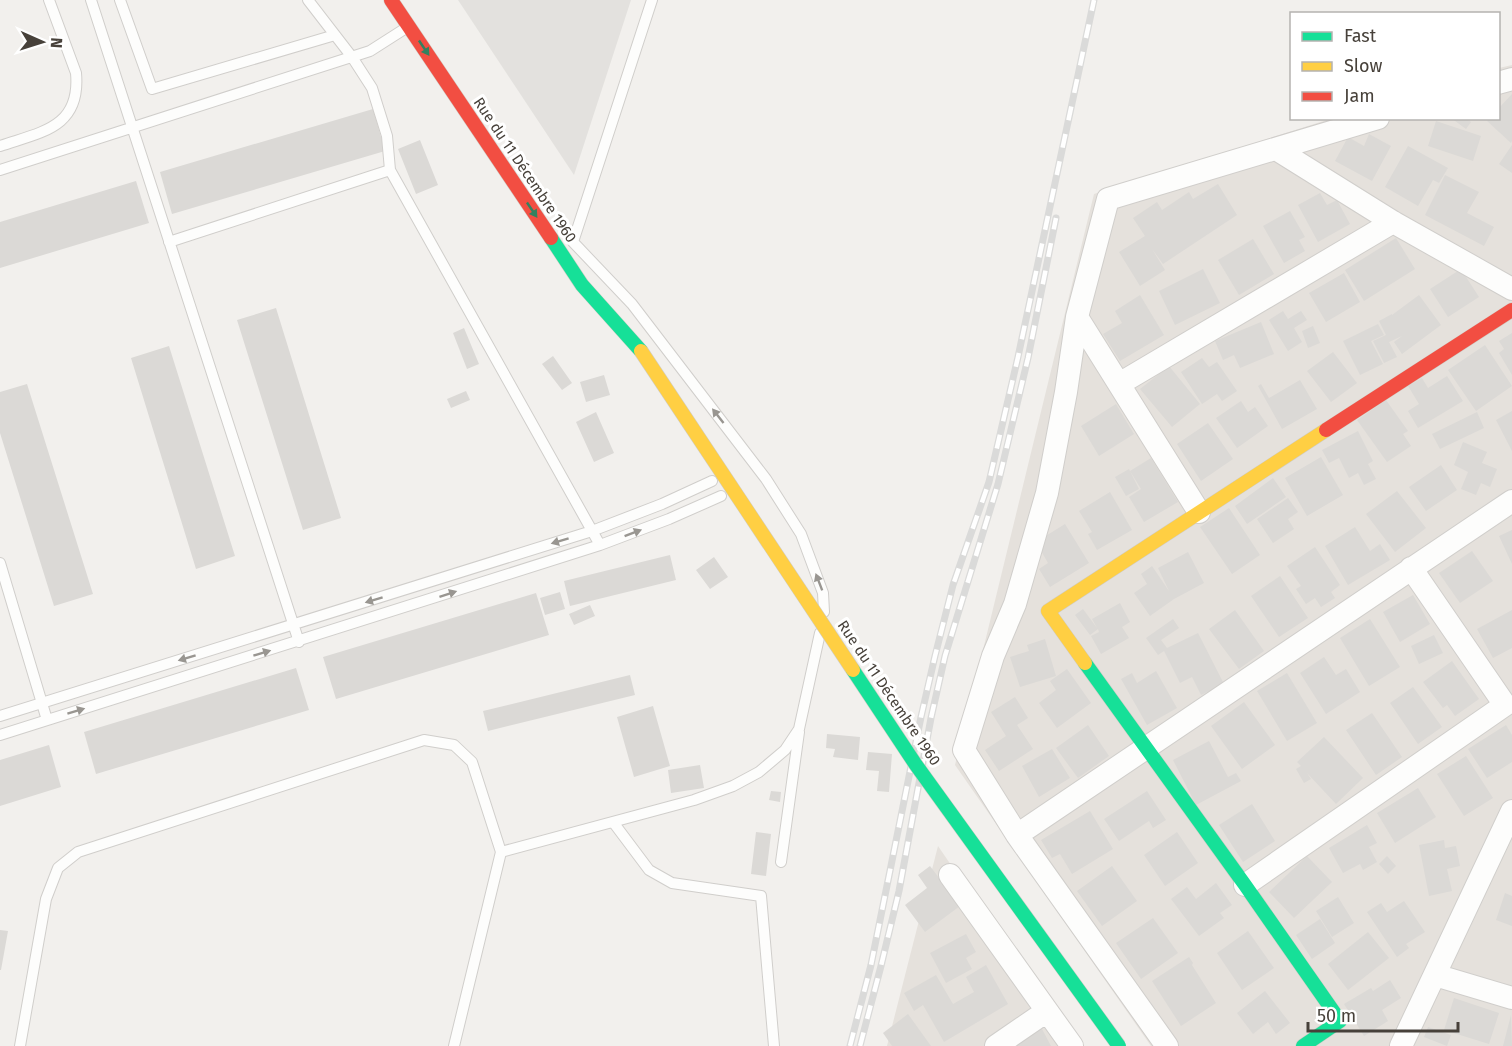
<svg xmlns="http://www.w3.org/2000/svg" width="1512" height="1046" font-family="'Fira Sans',sans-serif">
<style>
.residential{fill:#e5e1dc}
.parking{fill:#e3e1de}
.building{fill:#dbd9d6}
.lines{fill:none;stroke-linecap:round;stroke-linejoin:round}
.lane-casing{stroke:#d0cecb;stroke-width:12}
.street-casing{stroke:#d0cecb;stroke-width:24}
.fast-casing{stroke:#cfccc5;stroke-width:15}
.slow-casing{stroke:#cfccc5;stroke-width:15}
.jam-casing{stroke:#cfccc5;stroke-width:15}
.lane{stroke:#fdfdfc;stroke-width:10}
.street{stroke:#fdfdfc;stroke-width:22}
.fast{stroke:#16e098;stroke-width:14}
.slow{stroke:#ffcf43;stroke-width:14}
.jam{stroke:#f24e42;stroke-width:14}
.rail-casing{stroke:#dadad9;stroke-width:7}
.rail{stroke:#fff;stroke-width:4.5;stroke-dasharray:14;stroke-linecap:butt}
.fast-bridge-casing{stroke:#cfccc5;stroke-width:15;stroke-linecap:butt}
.slow-bridge-casing{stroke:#cfccc5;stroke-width:15;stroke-linecap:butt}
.fast-bridge{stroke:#16e098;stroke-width:14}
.slow-bridge{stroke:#ffcf43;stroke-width:14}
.oneway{fill:#338160}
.oneway2{fill:#999691}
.labels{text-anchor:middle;stroke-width:6;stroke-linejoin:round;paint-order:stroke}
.street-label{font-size:15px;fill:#47413a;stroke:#fff}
</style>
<rect width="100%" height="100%" fill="#f2f0ed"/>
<path class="residential" d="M1512 65V1046H1151L955 765 1094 194 1330 119 1498 118 1499 68Z
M938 846 1075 1046H887Z"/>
<path class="parking" d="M458 0H631L574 175Z"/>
<path class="building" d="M1512 94V141L1511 143 1487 121 1490 118H1498V109Z
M373 109 385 151 172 214 160 172Z
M1451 118H1466L1471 122 1466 129Z
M1436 121 1481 136 1473 161 1428 146Z
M1369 134 1391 146 1372 181 1335 161 1348 137 1364 146Z
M420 140 438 185 416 194 398 149Z
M1512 145V173L1499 164Z
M1408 146 1448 168 1439 183 1433 180 1418 206 1385 187Z
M1445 175 1479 192 1467 213 1494 227 1484 246 1425 215Z
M136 181 149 223 0 268V222Z
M1218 184 1237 215 1163 264 1152 249 1165 270 1140 286 1119 252 1145 236 1133 218 1157 202 1162 210 1189 192 1193 199Z
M1320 193 1327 205 1337 200 1350 224 1318 242 1298 205Z
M1290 211 1305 237 1299 240 1305 251 1284 263 1263 226Z
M1396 238 1415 269 1364 301 1345 270Z
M1253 239 1274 274 1239 295 1218 260Z
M1203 269 1220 303 1175 325 1159 291Z
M1461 269 1479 297 1448 317 1430 289Z
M1344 273 1360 302 1326 322 1309 293Z
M1140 295 1164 335 1120 361 1103 334 1122 323 1115 311Z
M1419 295 1441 325 1402 354 1394 342 1402 336 1389 342 1397 357 1384 363 1373 341 1386 335 1379 321 1392 314V315Z
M276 308 341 518 303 530 237 320Z
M1283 311 1288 319 1301 311 1307 320 1294 328 1302 342 1288 351 1269 320Z
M1261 322 1274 354 1240 368 1234 355 1223 360 1215 341Z
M1378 324 1384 335 1371 341 1383 364 1360 375 1343 341Z
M1313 326 1320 343 1308 348 1302 331Z
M464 328 479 364 467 369 453 333Z
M1512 333V375L1499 353 1504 349 1499 341Z
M1485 345 1512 386 1476 411 1448 370Z
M169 346 235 556 196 569 131 358Z
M1333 352 1357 383 1331 402 1307 371Z
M553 356 572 383 562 390 542 364Z
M1202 358 1209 367 1217 362 1237 391 1222 401 1217 394 1202 404 1181 372Z
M1169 366 1200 404 1172 427 1140 389Z
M604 375 610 395 586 402 580 382Z
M1447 376 1463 401 1418 428 1408 411 1419 404 1408 386 1422 378 1428 388Z
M1300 380 1317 409 1282 429 1258 386 1261 384 1269 398Z
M27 384 93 594 54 606 0 433V392Z
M466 391 470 400 451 408 447 399Z
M1386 400 1408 431 1403 434 1411 446 1387 462 1357 420Z
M1241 401 1248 412 1255 407 1268 426 1237 448 1216 418Z
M1116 404 1134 434 1099 456 1081 426Z
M1512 411V451L1496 420Z
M596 412 614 453 594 462 576 422Z
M1477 412 1484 428 1440 449 1432 434Z
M1208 423 1233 459 1201 481 1177 444Z
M1358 431 1373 461 1368 464 1376 479 1364 485 1358 473 1349 478 1339 458 1329 463 1322 450Z
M1463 442 1487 452 1482 463 1497 469 1490 487 1481 483 1476 495 1461 489 1468 472 1454 465Z
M1321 457 1343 495 1307 516 1285 478Z
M1151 458 1178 502 1144 522 1129 497 1141 489 1130 471Z
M1441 465 1457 490 1426 511 1409 487Z
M1129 469 1139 489 1126 496 1115 477Z
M1273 478 1286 497 1247 524 1235 506Z
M1397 491 1426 528 1395 552 1366 514Z
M1110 492 1132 530 1097 550 1088 534 1092 532 1079 511Z
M1288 498 1298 512 1288 519 1294 529 1273 543 1257 519Z
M1229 508 1260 555 1232 574 1200 527Z
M1065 524 1089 563 1050 587 1039 569 1048 563 1036 542Z
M1355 527 1370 551 1380 544 1390 560 1348 585 1325 546Z
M1512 530V564L1499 536Z
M1315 547 1340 585 1331 592 1335 598 1321 607 1315 598 1306 604 1296 589 1301 586 1287 566Z
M1472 551 1493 581 1460 603 1439 573Z
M1188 552 1204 583 1174 599 1150 616 1134 593 1147 584 1141 574 1152 566 1169 591 1158 568Z
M670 555 676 580 570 606 564 581Z
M714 557 728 577 710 589 696 570Z
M1280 576 1308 618 1279 637 1251 596Z
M560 592 565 609 545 615 540 598Z
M536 593 549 635 336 699 323 657Z
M1413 595 1430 624 1400 642 1383 612Z
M1120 603 1130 622 1122 627 1129 638 1101 654 1091 636 1099 632 1098 629 1090 635 1075 615 1083 609 1097 628 1092 619Z
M590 605 595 616 574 625 569 614Z
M1235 610 1264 651 1239 669 1209 629Z
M1512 610V648L1493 658 1477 629Z
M1173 619 1179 628 1161 640 1167 648 1198 633 1224 684 1201 695 1192 677 1180 683 1164 651 1158 655 1146 638Z
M1370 619 1400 667 1369 686 1340 638Z
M1434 635 1443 653 1419 664 1411 646Z
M1045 639 1056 676 1020 687 1010 657 1029 651 1027 645Z
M1324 657 1336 675 1346 669 1360 692 1326 714 1300 673Z
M1452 661 1479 699 1455 716 1447 705 1443 708 1423 682Z
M296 668 309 710 96 774 84 732Z
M1067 669 1091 703 1057 728 1039 703 1056 690 1050 681Z
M1156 671 1177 708 1147 725 1121 679 1132 673 1137 683Z
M1287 673 1317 723 1287 741 1257 691Z
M630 675 635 695 488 731 483 711Z
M1413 687 1442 727 1418 744 1390 703Z
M1015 697 1028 718 1017 725 1033 749 999 771 985 750 1006 736 991 712Z
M1244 702 1275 745 1242 769 1211 726Z
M653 706 670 766 634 777 617 717Z
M1372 713 1402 757 1376 775 1346 730Z
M1088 725 1109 756 1078 778 1056 748Z
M1506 725 1512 735V762L1487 778 1468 749Z
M827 734 860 737 858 760 833 757 835 749 826 748Z
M1324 737 1363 778 1336 804 1307 773 1311 779 1304 783 1296 769 1301 766 1297 762Z
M1209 741 1228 777 1236 773 1241 781 1196 805 1173 760Z
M49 745 61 787 0 806V760Z
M1052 749 1070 778 1039 797 1022 766Z
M868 752 892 754 889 792 877 791 879 771 866 770Z
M1466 756 1493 798 1464 816 1437 774Z
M700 765 704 788 671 793 668 770Z
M1418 788 1436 817 1395 843 1377 813Z
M771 791 781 792 780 802 769 800Z
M1147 791 1166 820 1153 828 1149 821 1119 841 1104 819Z
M1252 804 1275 841 1243 862 1219 825Z
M1090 811 1113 849 1072 874 1060 854 1052 858 1041 840Z
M1367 825 1377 843 1369 847 1377 862 1363 870 1360 864 1343 873 1329 848Z
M756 832 771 834 766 876 751 874Z
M1177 832 1198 863 1165 886 1144 855Z
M1444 840 1445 848 1456 846 1460 866 1447 869 1452 891 1429 896 1419 845Z
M1307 856 1332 882 1294 918 1269 892Z
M1387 856 1396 866 1388 874 1379 864Z
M930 866 960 906 925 932 905 905 927 888 918 875Z
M1112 866 1137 901 1102 926 1077 891Z
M1216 883 1232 905 1220 913 1224 918 1199 936 1171 899 1187 887 1196 899Z
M1505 893 1512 896V926L1496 920Z
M1338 897 1354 923 1332 937 1316 911Z
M1404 901 1425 932 1406 944 1409 948 1397 957 1367 912 1381 903 1387 912Z
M1153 918 1178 953 1141 979 1116 943Z
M1320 919 1335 943 1312 959 1296 935Z
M0 930 8 931 1 970H0Z
M1248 931 1274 968 1242 990 1217 953Z
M1368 932 1389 958 1348 990 1328 964Z
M966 934 976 952 966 958 972 969 946 983 930 953Z
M1189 957 1193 963 1192 965 1216 1003 1181 1026 1152 981Z
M986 965 1008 1004 944 1042 923 1005 914 1011 904 993 936 975 953 1004 974 992 966 977Z
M1390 980 1401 998 1382 1010 1388 1021 1364 1036 1344 1004 1371 988 1373 991Z
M1265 991 1290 1023 1276 1034 1268 1022 1253 1034 1237 1013Z
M1454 998 1499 1013 1489 1044 1444 1030Z
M908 1014 931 1046H892L883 1033Z
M1511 1015 1512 1046H1503Z
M1428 1027 1451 1035 1447 1046 1424 1037Z
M1042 1029 1051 1046H1009Z"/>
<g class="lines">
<g class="lane-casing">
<path id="lane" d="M91 0 299 642
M120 0 152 89 335 35
M308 0 352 57 372 88 387 136 390 170
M652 0 573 242 632 304 766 479 801 534 823 593 824 612
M0 146C41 132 81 128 76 73L49 0
M0 170 370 51 406 28
M169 242 390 170 600 545
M0 563 47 720
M0 716 592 531 662 504 712 481
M0 735 600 545 669 519 721 496
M613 822 649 870 672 883 761 896 774 1046
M501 852 694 800 733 786 759 772 785 750 799 729 820 633
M781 862 799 732
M20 1046 46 899 58 868 78 852 424 740 454 745 472 762 501 852 454 1046"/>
</g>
<g class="street-casing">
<path id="street" d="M1498 83 1512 79
M1276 149 1393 222 1512 289
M1077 317 1199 512
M1119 384 1393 222
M1017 835 964 750 993 656 1015 604 1047 493 1066 392 1077 317 1108 199 1378 118
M950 875 1072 1046
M1245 885 1505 705 1411 568
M1435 975 1512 998
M996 1046 1047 1011
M1167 1046 1017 835 1512 501
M1401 1046 1512 811"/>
</g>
<g class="fast-casing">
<path id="fast" d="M551 238 582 285 641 351
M1085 663 1245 885 1340 1021 1303 1046"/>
</g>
<g class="slow-casing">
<path id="slow" d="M1085 663 1048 611 1326 430"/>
</g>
<g class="jam-casing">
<path id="jam" d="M391 0 551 238
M1326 430 1512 310"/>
</g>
<use href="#lane" class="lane"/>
<use href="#street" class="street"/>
<use href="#fast" class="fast"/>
<use href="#slow" class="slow"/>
<use href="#jam" class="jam"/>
<g class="rail-casing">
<path id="rail" d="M850 1046 871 965 921 717 935 656 953 585 989 482 1018 357 1094 0
M860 1046 881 966 899 891 931 718 945 656 998 484 1028 358 1056 218"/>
</g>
<use href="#rail" class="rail"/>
<g class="fast-bridge-casing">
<path id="fast-bridge" d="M853 670 916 765 1119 1046"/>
</g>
<g class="slow-bridge-casing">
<path id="slow-bridge" d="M641 351 853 670"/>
</g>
<use href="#fast-bridge" class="fast-bridge"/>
<use href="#slow-bridge" class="slow-bridge"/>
</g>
<defs><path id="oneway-solid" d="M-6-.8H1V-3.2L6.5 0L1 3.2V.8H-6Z" transform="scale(1.5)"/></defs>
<g class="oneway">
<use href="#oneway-solid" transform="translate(424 48) rotate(56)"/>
<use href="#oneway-solid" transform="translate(532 210) rotate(56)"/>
</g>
<g class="oneway2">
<use href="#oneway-solid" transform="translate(718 416) rotate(-128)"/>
<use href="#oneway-solid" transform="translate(633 533) rotate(-21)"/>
<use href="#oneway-solid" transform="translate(560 541) rotate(163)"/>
<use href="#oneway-solid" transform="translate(819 582) rotate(-111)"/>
<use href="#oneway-solid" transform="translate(448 594) rotate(-18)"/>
<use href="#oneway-solid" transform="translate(374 600) rotate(163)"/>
<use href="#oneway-solid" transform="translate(262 653) rotate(-17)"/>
<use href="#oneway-solid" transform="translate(187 658) rotate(163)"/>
<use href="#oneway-solid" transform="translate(76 711) rotate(-17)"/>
</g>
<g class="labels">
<g class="street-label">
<text transform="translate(525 170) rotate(56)" y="5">Rue du 11 Décembre 1960</text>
<text transform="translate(889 693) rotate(56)" y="5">Rue du 11 Décembre 1960</text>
</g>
</g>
<rect x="1290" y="12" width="210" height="108" fill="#ffffff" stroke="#b5b3b0" stroke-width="1.5"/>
<rect x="1302" y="32" width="30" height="9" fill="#16e098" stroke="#b5b3b0" stroke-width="1.5"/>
<text x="1344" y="42" font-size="18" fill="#47413a">Fast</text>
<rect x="1302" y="62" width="30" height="9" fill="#ffcf43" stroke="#b5b3b0" stroke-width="1.5"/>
<text x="1344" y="72" font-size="18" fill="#47413a">Slow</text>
<rect x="1302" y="92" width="30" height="9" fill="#f24e42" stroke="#b5b3b0" stroke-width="1.5"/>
<text x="1344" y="102" font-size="18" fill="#47413a">Jam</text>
<g transform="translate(42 42) rotate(93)" stroke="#ffffff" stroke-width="4.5" paint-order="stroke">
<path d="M0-4.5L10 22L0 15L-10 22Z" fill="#47413a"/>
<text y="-9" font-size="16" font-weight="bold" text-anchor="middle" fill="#47413a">N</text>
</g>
<path d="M1308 1022v9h150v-9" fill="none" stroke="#47413a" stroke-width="3"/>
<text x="1317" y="1022" font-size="18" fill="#47413a" stroke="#ffffff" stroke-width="4.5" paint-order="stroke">50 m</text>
</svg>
